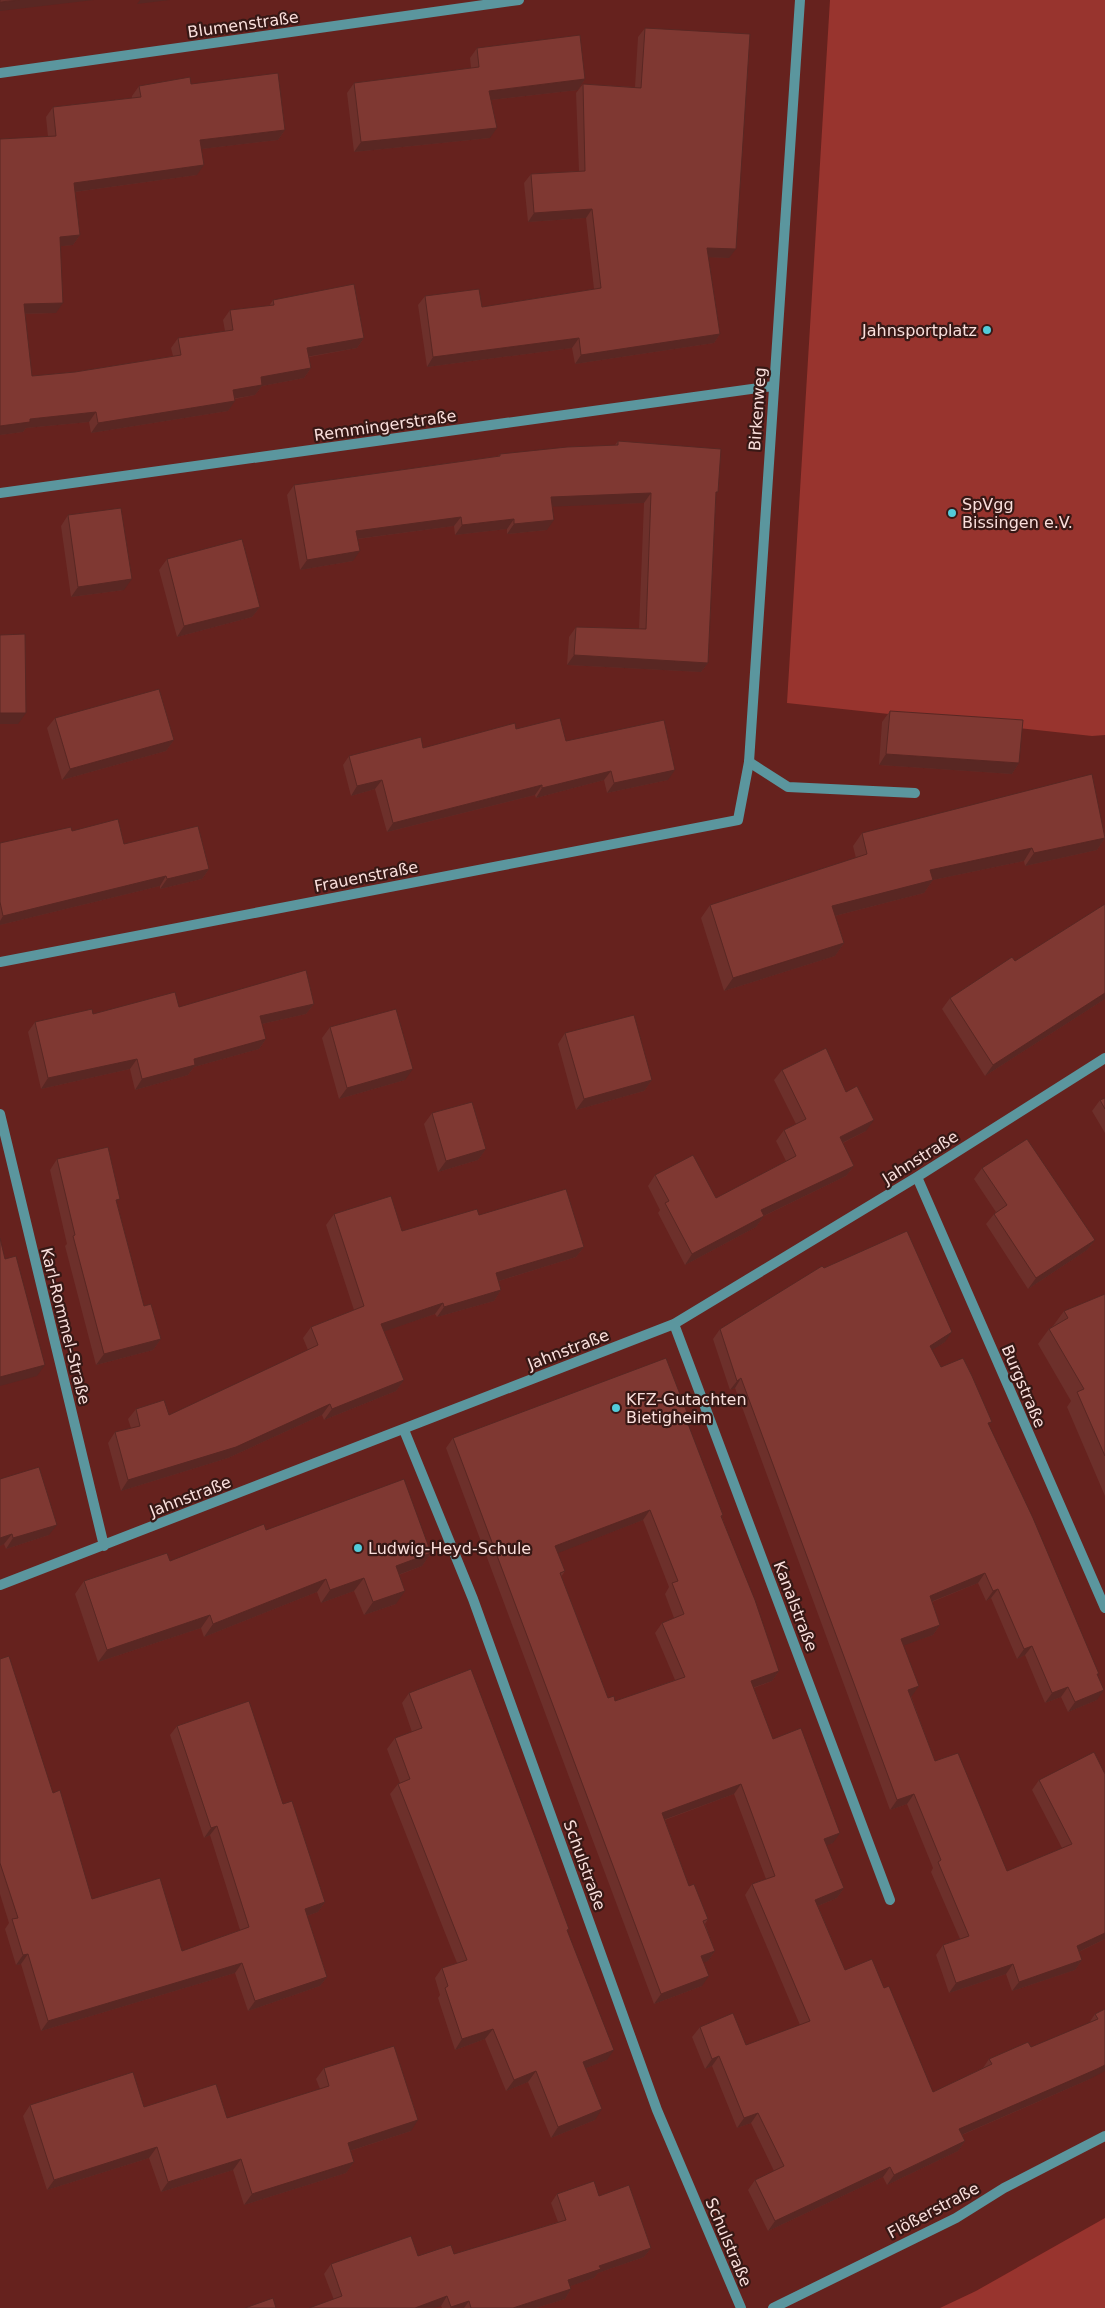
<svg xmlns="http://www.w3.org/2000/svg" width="1105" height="2308" font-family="'DejaVu Sans',sans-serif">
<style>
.green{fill:#98342e}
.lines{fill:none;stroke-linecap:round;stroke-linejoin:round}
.lane{stroke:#5b969e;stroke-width:10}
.street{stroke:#5b969e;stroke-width:10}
.wall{fill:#6d302b;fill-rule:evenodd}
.shaded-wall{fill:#592723}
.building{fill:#7f3832;stroke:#592723;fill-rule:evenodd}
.poi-dot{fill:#53cbda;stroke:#371815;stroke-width:2}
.labels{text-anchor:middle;stroke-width:4.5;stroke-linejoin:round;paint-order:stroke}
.street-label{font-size:16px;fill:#fadfdc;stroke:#371815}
.poi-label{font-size:16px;fill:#fadfdc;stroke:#371815;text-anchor:start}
</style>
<rect width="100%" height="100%" fill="#66221e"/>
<path class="green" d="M830 0H1105V735L1092 736 787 703Z
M1105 2218V2308H940L976 2291Z"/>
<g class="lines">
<path class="lane" d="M749 762 788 787 915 793"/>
<path class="street" d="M0 73 519 0
M0 493 773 386
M0 962 738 820 749 762 800 0
M0 1114 104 1546
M917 1177 1105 1608
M674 1324 890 1900
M404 1430 473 1599 657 2110 741 2308
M0 1585 674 1324 917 1177 1105 1058
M773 2308 956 2218 1004 2188 1105 2136"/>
</g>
<path class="wall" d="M645 28 729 258 708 257 720 334 714 343 575 364 572 348 427 367 418 305 425 296 482 307 594 289 586 218 528 222 524 183 531 174 579 171 576 93 583 84 635 87 638 37Z
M477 48 585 79 578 90 491 100 490 138 354 152 347 93 354 83 471 68 470 58Z
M191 84 285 130 278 140 201 149 197 175 75 192 80 235 73 245 61 246 56 313 25 314 32 376 75 372 173 356 171 348 178 338 225 331 223 320 230 310 269 306 273 300 364 338 357 348 309 357 311 368 304 378 262 386 255 395 235 399 228 411 91 433 89 422 26 428 23 432 0 435 48 137 46 117 53 107 132 98V96L139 86Z
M618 441 716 495 708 663 701 672 567 665 569 637 576 627 639 629 644 503 552 506 547 530 507 534V529L455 535 454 526 358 539 353 561 300 570 287 495 294 485 498 456 500 454 615 445Z
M68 515 124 590 71 597 61 526Z
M167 559 260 607 252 617 177 637 159 570Z
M890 711 1019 763 1012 774 879 765 882 722Z
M55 718 174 740 166 751 62 780 47 728Z
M516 729 566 741 668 780 607 793 604 780 536 798 535 795 387 832 375 789 351 796 343 765 349 756 423 748Z
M72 831 124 844 209 869 202 879 160 889V886L0 925V843Z
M862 833 1105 835V838L1097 850 1025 866 1024 861 933 880 924 893 835 916 844 943 835 956 724 991 701 918 710 905 856 858 853 846Z
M1015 961 1105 999 985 1076 942 1009 950 998Z
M314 1004 306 1014 262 1024 266 1039 259 1049 194 1067 188 1075 135 1090 130 1069 41 1089 28 1032 35 1022 93 1014 179 1007Z
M330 1027 405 1080 339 1099 322 1038Z
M565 1033 652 1080 644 1091 576 1110 558 1044Z
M782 1070 846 1092 866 1131 843 1143 854 1166 846 1176 764 1216 756 1227 685 1265 658 1213 660 1210 648 1186 655 1175 716 1198 786 1161 776 1141 784 1130 796 1124 774 1080Z
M1105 1098V1133L1092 1111 1100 1100Z
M432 1113 486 1149 478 1160 438 1172 424 1124Z
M57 1159 117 1203 144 1306 161 1339 153 1350 96 1365 65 1246 67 1244 50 1170Z
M982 1168 1095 1240 1087 1250 1028 1289 986 1224 994 1214 996 1212 974 1179Z
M334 1214 402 1231 479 1215 584 1247 576 1257 499 1281 501 1290 494 1301 437 1317 435 1314 384 1331 404 1380 396 1391 324 1420 322 1415 228 1458 121 1491 108 1443 115 1432 131 1428 128 1419 136 1409 169 1415 308 1350 303 1338 311 1327 354 1310 326 1225Z
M824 1268 945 1342 932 1350 941 1367 989 1426 1097 1676V1700L1068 1712 1061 1697 1045 1703 1025 1655 1017 1659 991 1598 986 1601 978 1583 932 1602 940 1625 933 1635 903 1645 919 1686 911 1696 935 1761 1007 1871 1062 1848 1032 1790 1039 1780 1105 1774V1939L1079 1952 1082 1960 1075 1970 1012 1991 1006 1974 949 1993 936 1955 943 1945 960 1939 931 1872 933 1868 907 1804 890 1810 735 1388 730 1390 713 1339 720 1329Z
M1105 1294V1496L1067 1407 1071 1401 1038 1344 1049 1329 1053 1326 1064 1311Z
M688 1415 686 1418 722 1517 779 1671 772 1681 754 1688 773 1739 833 1843 826 1845 844 1888 837 1898 818 1906 845 1970 884 1988 933 2092 983 2068 989 2059 1031 2047 1089 2023 1095 2014 1105 2009 1090 2079 962 2135 965 2141 958 2151 887 2185 883 2177 768 2231 748 2190 755 2180 774 2171 751 2123 737 2128 712 2066 705 2069 692 2037 700 2027 746 2045 800 2025 745 1895 752 1884 766 1879 734 1794 665 1820 689 1886 708 1919 705 1924 715 1951 708 1961 704 1962 702 1986 654 2004 446 1448 453 1438ZM643 1520 669 1587 665 1594 674 1618 662 1623 655 1633 675 1680 615 1701 608 1698 561 1577 565 1571 557 1553Z
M0 1479 49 1535 6 1549 4 1544 0 1546Z
M266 1530 431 1553 422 1566 399 1575 396 1604 364 1615 354 1591 321 1603 317 1592 204 1637 201 1628 98 1662 75 1594 84 1581 170 1561Z
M0 1659 53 1793 92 1899 182 1951 240 1930 210 1835 204 1838 170 1735 177 1726 283 1804 325 1902 318 1912 307 1916 327 1977 320 1986 248 2011 235 1973 41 2031 21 1964 16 1965 5 1929 9 1923 0 1894Z
M409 1693 569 1929 567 1931 607 2060 586 2068 595 2120 551 2138 528 2082 506 2091 485 2039 455 2050 438 1998 440 1995 435 1978 442 1968 457 1963 390 1794 398 1784 400 1783 387 1749 395 1738 412 1732 402 1703Z
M324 2068 411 2131 350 2151 354 2162 346 2173 244 2205 233 2170 161 2192 149 2158 47 2190 23 2116 30 2105 144 2107 227 2118 320 2089 316 2079Z
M557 2194 599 2196 651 2248 644 2257 598 2273 594 2278 570 2286 571 2289 565 2299 536 2308H442L441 2306 334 2300 324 2274 331 2264 418 2256 454 2254 558 2222 551 2203Z"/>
<path class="shaded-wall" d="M20 0H94L0 11V2Z
M140 0H170L137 4Z
M585 79 578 90 482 101 489 91Z
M497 128 490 138 354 152 361 142Z
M285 130 278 140 193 150 200 140Z
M204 165 197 175 67 193 74 183Z
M592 209 586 218 528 222 534 213Z
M80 235 73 245 53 247 60 237Z
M707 248 736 249 729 258 701 257Z
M63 303 56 313 17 314 24 304Z
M720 334 714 343 575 364 581 355Z
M364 338 357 348 300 358 307 348Z
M579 338 572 348 427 367 433 357Z
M311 368 304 378 262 386 255 395 226 400 233 390 261 377Z
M235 401 228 411 91 433 98 423Z
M96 412 89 422 26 428 23 432 0 435V426L30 419Z
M651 493 644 503 544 507 551 497Z
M461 517 454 526 349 540 356 531Z
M514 519 507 529 455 535 462 525Z
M554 520 547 530 507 534 514 524Z
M360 551 353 561 300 570 307 560Z
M132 579 124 590 71 597 78 587Z
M260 607 252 617 177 637 184 626Z
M574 655 708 663 701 672 567 665Z
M0 713H26L18 724H0Z
M174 740 166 751 62 780 70 769Z
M886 754 1019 763 1012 774 879 765Z
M675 770 668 780 607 793 614 783Z
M611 771 604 780 536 798 542 788Z
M382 780 375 789 351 796 357 786Z
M542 785 535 795 387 832 393 823Z
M1105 838 1097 850 1025 866 1034 853Z
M1032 848 1024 861 933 880 924 893 823 919 832 906 930 870Z
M209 869 202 879 160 889 167 879Z
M166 876 160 886 0 925V921L3 916Z
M844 943 835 956 724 991 733 978Z
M1105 993V999L985 1076 993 1065Z
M314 1004 306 1014 253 1026 260 1016Z
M266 1039 259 1049 194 1067 188 1075 135 1090 142 1079 194 1059Z
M137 1059 130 1069 41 1089 48 1078Z
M413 1069 405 1080 339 1099 347 1088Z
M652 1080 644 1091 576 1110 584 1099Z
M874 1120 866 1131 832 1148 840 1137Z
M486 1149 478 1160 438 1172 446 1161Z
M854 1166 846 1176 753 1221 761 1210Z
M764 1216 756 1227 685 1265 692 1254Z
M1095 1240 1087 1250 1028 1289 1036 1278Z
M584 1247 576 1257 489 1284 496 1273Z
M501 1290 494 1301 437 1317 444 1307Z
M443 1303 435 1314 374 1335 381 1324Z
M952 1332 945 1342 923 1356 930 1346Z
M161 1339 153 1350 96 1365 104 1354Z
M45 1365 37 1376 0 1386V1377Z
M741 1378 735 1388 730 1390 737 1381Z
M404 1380 396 1391 324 1420 332 1409Z
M330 1404 322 1415 228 1458 121 1491 128 1480Z
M650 1510 643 1520 548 1557 555 1546Z
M57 1525 49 1535 6 1549 13 1538Z
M12 1534 4 1544 0 1546V1538Z
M431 1553 422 1566 387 1579 396 1566Z
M985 1573 978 1583 923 1605 930 1596Z
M364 1578 354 1591 321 1603 330 1590Z
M326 1579 317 1592 204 1637 213 1624Z
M998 1589 991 1598 986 1601 993 1591Z
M405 1591 396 1604 364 1615 373 1602Z
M210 1615 201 1628 98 1662 107 1650Z
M940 1625 933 1635 894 1649 901 1639Z
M1032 1646 1025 1655 1017 1659 1024 1649Z
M779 1671 772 1681 744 1691 751 1681Z
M919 1686 912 1696 901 1700 908 1690Z
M1068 1687 1061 1697 1045 1703 1052 1693Z
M1104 1690 1097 1700 1068 1712 1075 1702Z
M741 1784 734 1794 655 1823 662 1813Z
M914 1794 907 1804 890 1810 897 1800Z
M217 1826 210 1835 204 1838 211 1828Z
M840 1833 833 1843 817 1849 824 1839Z
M844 1888 837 1898 808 1910 815 1900Z
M325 1902 318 1912 298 1919 305 1909Z
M1105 1933V1939L1070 1956 1077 1946Z
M715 1951 708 1961 694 1966 701 1956Z
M28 1954 21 1964 16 1965 23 1955Z
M1082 1960 1075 1970 1012 1991 1019 1982Z
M242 1963 235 1973 41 2031 48 2021Z
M1013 1964 1006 1974 949 1993 956 1983Z
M709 1976 702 1986 654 2004 661 1994Z
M327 1977 320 1986 248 2011 255 2001Z
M493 2029 485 2039 455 2050 462 2039Z
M614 2050 607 2060 576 2072 583 2062Z
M719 2056 712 2066 705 2069 712 2059Z
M1105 2065V2071L1090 2079 952 2139 959 2129Z
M536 2071 528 2082 506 2091 514 2080Z
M602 2109 595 2120 551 2138 558 2127Z
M758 2113 751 2123 737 2128 744 2118Z
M418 2120 411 2131 340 2154 348 2143Z
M965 2141 958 2151 887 2185 894 2175Z
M157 2147 149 2158 47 2190 54 2180Z
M241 2159 233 2170 161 2192 168 2182Z
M354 2162 346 2173 244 2205 252 2194Z
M890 2167 883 2177 768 2231 775 2221Z
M651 2248 644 2257 598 2273 594 2278 562 2289 568 2280 599 2266Z
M571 2289 565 2299 536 2308H513Z
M447 2296 441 2306 434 2308H415Z
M469 2301 464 2308H450L451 2307Z"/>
<path class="building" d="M0 0H20L0 2Z
M645 28 750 34 736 249 707 248 720 334 581 355 579 338 433 357 425 296 479 289 482 307 601 288 592 209 534 213 531 174 585 171 583 84 641 88Z
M580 35 585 79 489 91 497 128 361 142 354 83 479 67 477 48Z
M278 73 285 130 200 140 204 165 74 183 80 235 60 237 63 303 24 304 32 376 75 372 181 355 178 338 233 330 230 310 274 305 273 300 354 284 364 338 307 348 311 368 261 377 262 385 233 390 235 401 98 423 96 412 30 419V422L0 426V139L56 136 53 107 141 97 139 86 190 77 191 84Z
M618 441 721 449 718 492H716L708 663 574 655 576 627 646 629 651 493 551 497 554 520 514 524V519L462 525 461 517 356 531 360 551 307 560 294 485 500 456V454L567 447 618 445Z
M121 508 132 579 78 587 68 515Z
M242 539 260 607 184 626 167 559Z
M25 634 26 713H0V635Z
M159 689 174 740 70 769 55 718Z
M890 711 1023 720 1019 763 886 754Z
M560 718 566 741 664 720 675 770 614 783 611 771 542 788V785L393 823 382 780 357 786 349 756 421 737 423 748 515 723 516 729Z
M1092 774 1105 838 1034 853 1032 848 930 870 933 880 832 906 844 943 733 978 710 905 867 854 862 833Z
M118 819 124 844 198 826 209 869 167 879 166 876 3 916 0 902V843L71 827 72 831Z
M1105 904V993L993 1065 950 998 1012 957 1015 961Z
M306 970 314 1004 260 1016 266 1039 194 1059 195 1065 142 1079 137 1059 48 1078 35 1022 92 1009 93 1014 175 992 179 1007Z
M396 1009 413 1069 347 1088 330 1027Z
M634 1015 652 1080 584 1099 565 1033Z
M826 1048 846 1092 857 1086 874 1120 840 1137 854 1166 761 1210 764 1216 692 1254 665 1203 669 1201 655 1175 693 1155 716 1198 796 1156 784 1130 806 1119 782 1070Z
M1105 1098V1109L1100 1100Z
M472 1102 486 1149 446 1161 432 1113Z
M1027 1139 1095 1240 1036 1278 994 1214 1007 1205 982 1168Z
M108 1147 120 1199 116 1200 144 1306 151 1304 161 1339 104 1354 73 1236 75 1235 57 1159Z
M566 1189 584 1247 496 1273 501 1290 444 1307 443 1303 381 1324 404 1380 332 1409 330 1404 236 1447 128 1480 115 1432 140 1426 136 1409 164 1400 169 1415 318 1345 311 1327 364 1306 334 1214 391 1196 402 1231 477 1209 479 1215Z
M907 1231 952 1332 930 1346 941 1367 963 1358 972 1376 992 1422 988 1423 1033 1518 1099 1674H1097L1104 1690 1075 1702 1068 1687 1052 1693 1032 1646 1024 1649 998 1589 993 1591 985 1573 930 1596 940 1625 901 1639 919 1686 908 1690 935 1761 958 1753 1007 1871 1072 1844 1039 1780 1094 1752 1105 1774V1933L1077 1946 1082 1960 1019 1982 1013 1964 956 1983 943 1945 969 1936 938 1862 941 1860 914 1794 897 1800 741 1378 737 1381 720 1329 822 1266 824 1268Z
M0 1238 5 1259 16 1256 45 1365 0 1377Z
M1105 1294V1456L1077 1392 1084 1389 1049 1329 1068 1318 1064 1311Z
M666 1358 688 1415 685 1416 723 1515 721 1516 755 1600 779 1671 751 1681 773 1739 801 1728 840 1833 824 1839 844 1888 815 1900 845 1970 872 1959 884 1988 889 1986 933 2092 992 2064 989 2059 1028 2042 1031 2047 1098 2019 1095 2014 1105 2009V2065L1097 2069 959 2129 965 2141 894 2175 890 2167 775 2221 755 2180 784 2166 758 2113 744 2118 719 2056 712 2059 700 2027 733 2013 746 2045 810 2021 752 1884 775 1876 741 1784 662 1813 689 1886 694 1884 708 1919 703 1921 715 1951 701 1956 709 1976 661 1994 453 1438ZM650 1510 678 1581 672 1583 684 1614 662 1623 685 1677 615 1701 614 1696 608 1698 560 1573 565 1571 555 1546Z
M39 1467 57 1525 13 1538 12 1534 0 1538V1479Z
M404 1479 431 1553 396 1566 405 1591 373 1602 364 1578 330 1590 326 1579 213 1624 210 1615 107 1650 84 1581 167 1553 170 1561 264 1524 266 1530Z
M9 1656 53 1793 60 1790 92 1899 160 1878 182 1951 249 1927 217 1826 211 1828 177 1726 249 1701 283 1804 292 1801 325 1902 305 1909 327 1977 255 2001 242 1963 48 2021 28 1954 23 1955 12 1919 18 1918 0 1863V1659Z
M471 1669 534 1835 569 1929 567 1930 614 2050 583 2062 602 2109 558 2127 536 2071 514 2080 493 2029 462 2039 445 1988 448 1986 442 1968 467 1960 398 1784 410 1779 395 1738 422 1728 409 1693Z
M394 2046 418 2120 348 2143 354 2162 252 2194 241 2159 168 2182 157 2147 54 2180 30 2105 133 2072 144 2107 216 2084 227 2118 329 2086 324 2068Z
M594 2181 599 2196 629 2185 651 2248 599 2266 601 2269 568 2280 571 2289 513 2308H471L469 2301 451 2307 447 2296 415 2308H309L342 2296 331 2264 411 2236 418 2256 451 2245 454 2254 566 2220 557 2194Z
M273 2298 276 2308H245Z"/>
<g class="poi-dot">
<circle cx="987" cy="330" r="5"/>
<circle cx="952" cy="513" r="5"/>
<circle cx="616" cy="1408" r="5"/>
<circle cx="358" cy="1548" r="5"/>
</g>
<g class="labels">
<g class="street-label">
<text transform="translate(243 24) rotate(-8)" y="6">Blumenstraße</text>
<text transform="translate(757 409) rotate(-86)" y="6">Birkenweg</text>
<text transform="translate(385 425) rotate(-8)" y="6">Remmingerstraße</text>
<text transform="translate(366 876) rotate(-11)" y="6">Frauenstraße</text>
<text transform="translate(920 1157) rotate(-32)" y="6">Jahnstraße</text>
<text transform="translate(66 1326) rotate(76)" y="6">Karl-Rommel-Straße</text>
<text transform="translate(568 1349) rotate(-21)" y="6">Jahnstraße</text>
<text transform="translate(1024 1386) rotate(67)" y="6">Burgstraße</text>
<text transform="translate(190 1496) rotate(-21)" y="6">Jahnstraße</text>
<text transform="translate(796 1606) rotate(69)" y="6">Kanalstraße</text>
<text transform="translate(585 1865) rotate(70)" y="6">Schulstraße</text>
<text transform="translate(933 2210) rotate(-28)" y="6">Flößerstraße</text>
<text transform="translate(729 2242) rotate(67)" y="6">Schulstraße</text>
</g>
<g class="poi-label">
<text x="977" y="336" text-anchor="end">Jahnsportplatz</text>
<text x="962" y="510">SpVgg<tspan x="962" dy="18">Bissingen e.V.</tspan></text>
<text x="626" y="1405">KFZ-Gutachten<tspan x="626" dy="18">Bietigheim</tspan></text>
<text x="368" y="1554">Ludwig-Heyd-Schule</text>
</g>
</g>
</svg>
